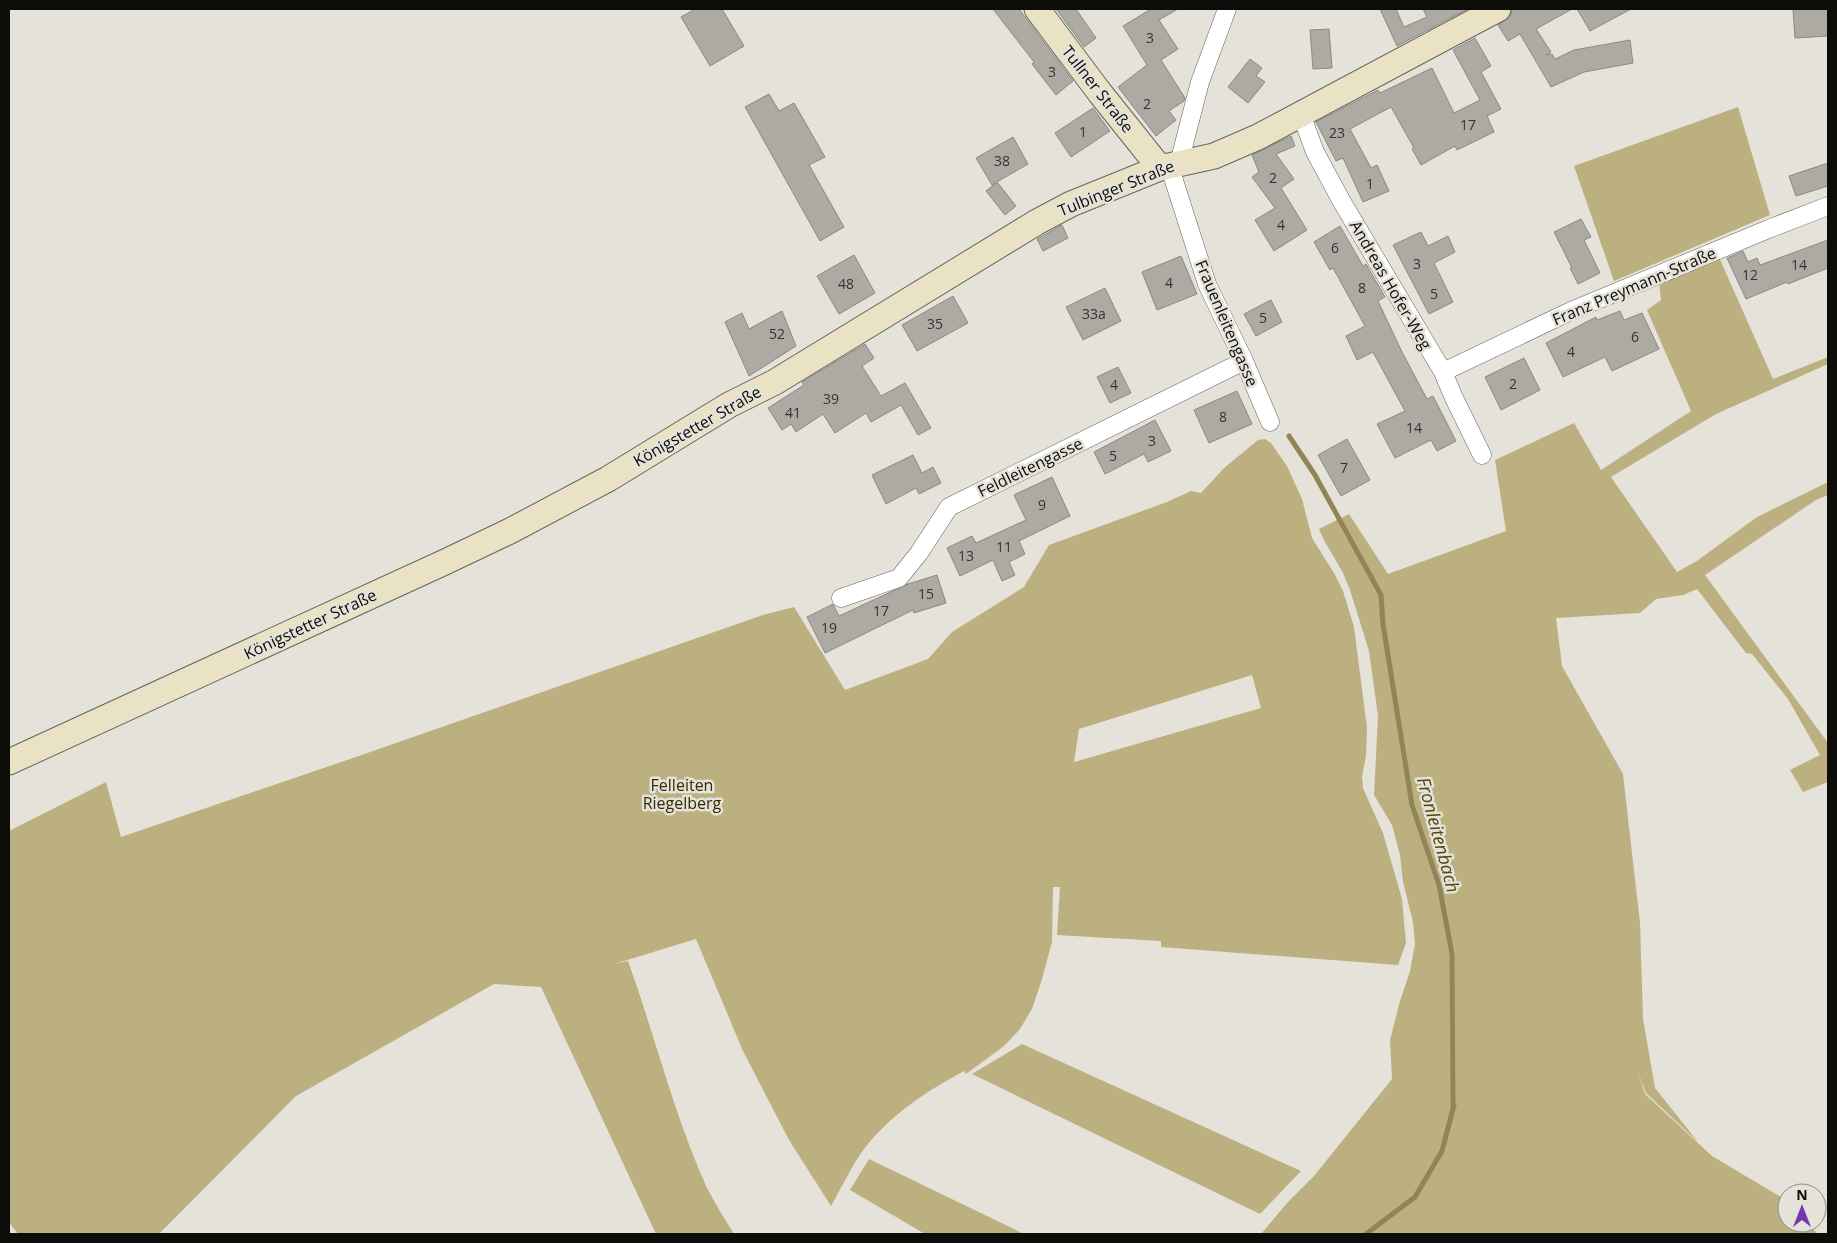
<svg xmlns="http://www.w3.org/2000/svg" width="1837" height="1243" font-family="'Open Sans',sans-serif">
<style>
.green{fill:#bcb081;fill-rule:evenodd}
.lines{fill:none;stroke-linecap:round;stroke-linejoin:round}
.stream{stroke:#918557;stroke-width:5}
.building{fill:#acaaa2;stroke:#8b8981}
.minor-casing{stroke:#66655d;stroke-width:19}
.secondary-casing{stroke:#66655d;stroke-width:27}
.minor{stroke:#fff;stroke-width:18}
.secondary{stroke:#e9e2c5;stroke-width:25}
.labels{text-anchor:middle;stroke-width:5;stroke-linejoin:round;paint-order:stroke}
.number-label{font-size:14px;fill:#34342f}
.street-label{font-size:16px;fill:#0c0c09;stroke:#e4e2d9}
.park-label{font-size:16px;fill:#342b03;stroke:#e4e2d9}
.water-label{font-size:18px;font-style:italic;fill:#53460a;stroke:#e4e2d9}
</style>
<rect width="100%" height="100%" fill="#e4e2d9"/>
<path class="green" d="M1738 107 1770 215 1614 281 1574 166Z
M1718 255 1773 379 1828 357V364L1716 414 1611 477 1677 572 1697 561 1757 517 1828 482V495L1816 500 1705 575 1828 743V782L1803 792 1790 770 1820 755 1788 699 1752 654 1746 653 1697 589 1683 595 1656 599 1640 613 1556 618 1562 666 1623 774 1640 923 1643 1019 1655 1088 1698 1142 1646 1093 1638 1073 1645 1094 1712 1156 1786 1200 1787 1223H1807L1818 1234H1261L1288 1202 1314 1176 1392 1079 1390 1040 1400 1001 1410 971 1415 944 1413 922 1403 882 1400 855 1392 825 1374 795 1378 716 1369 651 1350 590 1343 573 1325 542 1319 529 1349 514 1388 574 1506 531 1495 460 1574 423 1601 470 1691 411 1647 310 1661 300 1659 282Z
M1265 439 1271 443 1287 466 1302 499 1312 538 1334 573 1343 591 1354 627 1367 728 1366 755 1362 777 1363 788 1383 833 1402 899 1406 943 1398 965 1161 947V941L1057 935 1060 887H1053L1052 942 1042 979 1032 1009 1020 1029 1004 1046 966 1074 964 1071C927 1091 890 1115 864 1149 851 1167 842 1187 831 1206L789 1140 743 1051 696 939 614 964 628 961C655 1036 674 1115 707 1188 715 1204 725 1219 734 1234H656L541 987 494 984 296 1096 159 1234H18L9 1222V831L106 782 121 837 353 758 763 615 794 607 845 690 928 659 952 632 1024 587 1049 545 1167 502 1191 491 1201 493 1224 468 1258 440ZM1252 675 1261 708 1074 762 1079 729Z
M1022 1044 1301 1171 1260 1214 972 1074Z
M869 1159 1024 1234H925L850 1190Z"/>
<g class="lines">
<path class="stream" d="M1289 436 1315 475 1381 595 1383 624 1412 805 1439 885 1452 954 1453 1104 1454 1105 1442 1151 1415 1197 1366 1234"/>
</g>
<path class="building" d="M695 9H722L744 46 710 66 681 17Z
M993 9H1019L1073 81 1056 95 1032 64 1034 62Z
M1056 9H1076L1096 38 1084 47Z
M1151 9H1178L1159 20 1178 49 1161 60 1185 98 1184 101 1169 111 1176 120 1156 136 1118 87 1147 65 1123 26Z
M1380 9H1396L1404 27 1427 17 1423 9H1468L1397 46Z
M1512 9H1572L1536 29 1551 52 1546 55 1552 54 1555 59 1574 50 1630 40 1633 63 1584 72 1551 87 1520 34 1508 41 1498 25 1510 17Z
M1577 9H1631L1590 31Z
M1793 9H1828V36L1795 38Z
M1329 29 1332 68 1313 69 1310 30Z
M1475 38 1491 66 1481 72 1501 109 1487 116 1494 132 1457 150 1455 146 1421 165 1412 149 1414 148 1391 107 1350 129 1371 168 1377 165 1389 191 1363 202 1343 158 1336 161 1316 122 1378 90 1380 93 1432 68 1454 113 1480 100 1453 50Z
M1250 59 1262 68 1256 76 1265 82 1248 103 1228 87Z
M769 94 779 111 794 103 825 157 809 165 844 227 820 241 745 107Z
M1093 108 1110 131 1071 157 1055 133Z
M1291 136 1295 146 1276 154 1294 179 1281 188 1307 230 1274 251 1255 220 1275 208 1252 177 1259 172 1252 155Z
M1013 137 1028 164 997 182 1016 206 1005 215 986 191 996 183 992 185 976 158Z
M1828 163V186L1796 196 1789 176Z
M1581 219 1591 237 1584 240 1600 273 1578 284 1570 268H1572L1554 232Z
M1062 225 1068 238 1043 251 1037 239Z
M1340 226 1363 266 1366 264 1385 297 1378 301 1402 352 1427 399 1433 396 1456 441 1437 451 1431 440 1395 458 1377 424 1405 411 1373 352 1357 360 1346 336 1365 326 1333 268 1330 270 1314 242Z
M1421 232 1428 246 1448 236 1455 252 1434 263 1453 302 1429 314 1393 245Z
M1828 240V268L1788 284 1787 282 1746 299 1727 258 1743 251 1748 262 1757 258 1760 265Z
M854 255 875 293 839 314 817 276Z
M1181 256 1197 294 1157 310 1142 272Z
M1105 288 1121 321 1083 340 1066 307Z
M953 296 968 323 917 351 902 325Z
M1271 300 1282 322 1256 336 1244 314Z
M782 311 796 346 749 376 725 322 742 313 749 329Z
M1620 311 1624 320 1642 313 1659 349 1612 371 1605 357 1563 377 1546 343 1596 317 1597 320Z
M865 344 874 358 862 366 881 396 905 383 931 428 918 435 901 405 871 422 866 413 835 433 823 414 796 432 791 424 782 430 768 408 804 385 802 382Z
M1524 358 1540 390 1501 410 1485 377Z
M1118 367 1131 393 1110 403 1097 377Z
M1237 391 1252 424 1209 443 1194 410Z
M1155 420 1171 451 1148 462 1144 454 1105 474 1094 452Z
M1347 439 1370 480 1341 496 1318 455Z
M913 455 922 473 933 467 941 483 919 494 916 488 886 504 872 475Z
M1052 477 1070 516 1019 541 1025 554 1009 562 1015 575 1002 581 993 560 960 576 947 548 972 536 976 543 1026 520 1014 495Z
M937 575 946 603 914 613 913 610 825 653 807 617 833 604 839 616 908 584Z"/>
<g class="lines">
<g class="minor-casing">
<path id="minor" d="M1301 114 1315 152 1342 202 1443 372 1454 398 1482 455
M1179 163 1200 82 1227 9
M1169 165 1207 284 1244 361 1270 422
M1443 372 1571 311 1771 228 1828 206
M841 598 899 578 919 553 949 507 1244 361"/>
</g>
<g class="secondary-casing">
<path id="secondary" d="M1037 9 1100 93 1160 168
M9 762 445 562 510 531 608 479 729 405 775 382 1037 222 1071 204 1160 168 1214 156 1258 137 1498 9"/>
</g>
<use href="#minor" class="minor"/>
<use href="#secondary" class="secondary"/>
</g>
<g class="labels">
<g class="number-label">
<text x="1150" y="43">3</text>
<text x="1052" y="77">3</text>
<text x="1147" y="109">2</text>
<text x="1468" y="130">17</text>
<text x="1083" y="137">1</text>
<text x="1337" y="138">23</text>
<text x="1002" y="166">38</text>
<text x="1273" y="183">2</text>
<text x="1370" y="189">1</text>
<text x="1281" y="230">4</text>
<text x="1335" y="253">6</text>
<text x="1417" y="269">3</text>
<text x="1799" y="270">14</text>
<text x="1750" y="280">12</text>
<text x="1169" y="288">4</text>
<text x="846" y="289">48</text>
<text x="1362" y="293">8</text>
<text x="1434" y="299">5</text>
<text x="1094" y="319">33a</text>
<text x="1263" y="323">5</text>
<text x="935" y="329">35</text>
<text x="777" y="339">52</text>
<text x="1635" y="342">6</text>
<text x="1571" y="357">4</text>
<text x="1513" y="389">2</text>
<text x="1114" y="390">4</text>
<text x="831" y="404">39</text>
<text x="793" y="418">41</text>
<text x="1223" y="422">8</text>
<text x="1414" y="433">14</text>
<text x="1152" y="446">3</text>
<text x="1113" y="461">5</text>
<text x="1344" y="473">7</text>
<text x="1042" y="510">9</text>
<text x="1004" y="552">11</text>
<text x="966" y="561">13</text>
<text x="926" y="599">15</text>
<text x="881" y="616">17</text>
<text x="829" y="633">19</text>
</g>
<g class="street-label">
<text transform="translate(1098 89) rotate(52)" y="6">Tullner Straße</text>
<text transform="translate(1116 188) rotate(-22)" y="6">Tulbinger Straße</text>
<text transform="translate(1391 285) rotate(60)" y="6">Andreas Hofer-Weg</text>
<text transform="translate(1634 286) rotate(-23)" y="6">Franz Preymann-Straße</text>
<text transform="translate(1227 323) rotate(67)" y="6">Frauenleitengasse</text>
<text transform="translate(697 426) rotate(-30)" y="6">Königstetter Straße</text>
<text transform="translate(1030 467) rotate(-26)" y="6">Feldleitengasse</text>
<text transform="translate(310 624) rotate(-25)" y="6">Königstetter Straße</text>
</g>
<g class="park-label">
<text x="682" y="791">Felleiten<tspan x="682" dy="18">Riegelberg</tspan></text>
</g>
<g class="water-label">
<text transform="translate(1438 835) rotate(75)" y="6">Fronleitenbach</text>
</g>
</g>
<rect width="1837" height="1243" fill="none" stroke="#0c0c09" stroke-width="20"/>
<g transform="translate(1802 1208)"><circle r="24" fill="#e4e2d9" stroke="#8e8c86"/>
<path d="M0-4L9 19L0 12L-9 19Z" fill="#7838ad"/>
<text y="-8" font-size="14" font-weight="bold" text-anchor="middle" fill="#0c0c09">N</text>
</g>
</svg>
